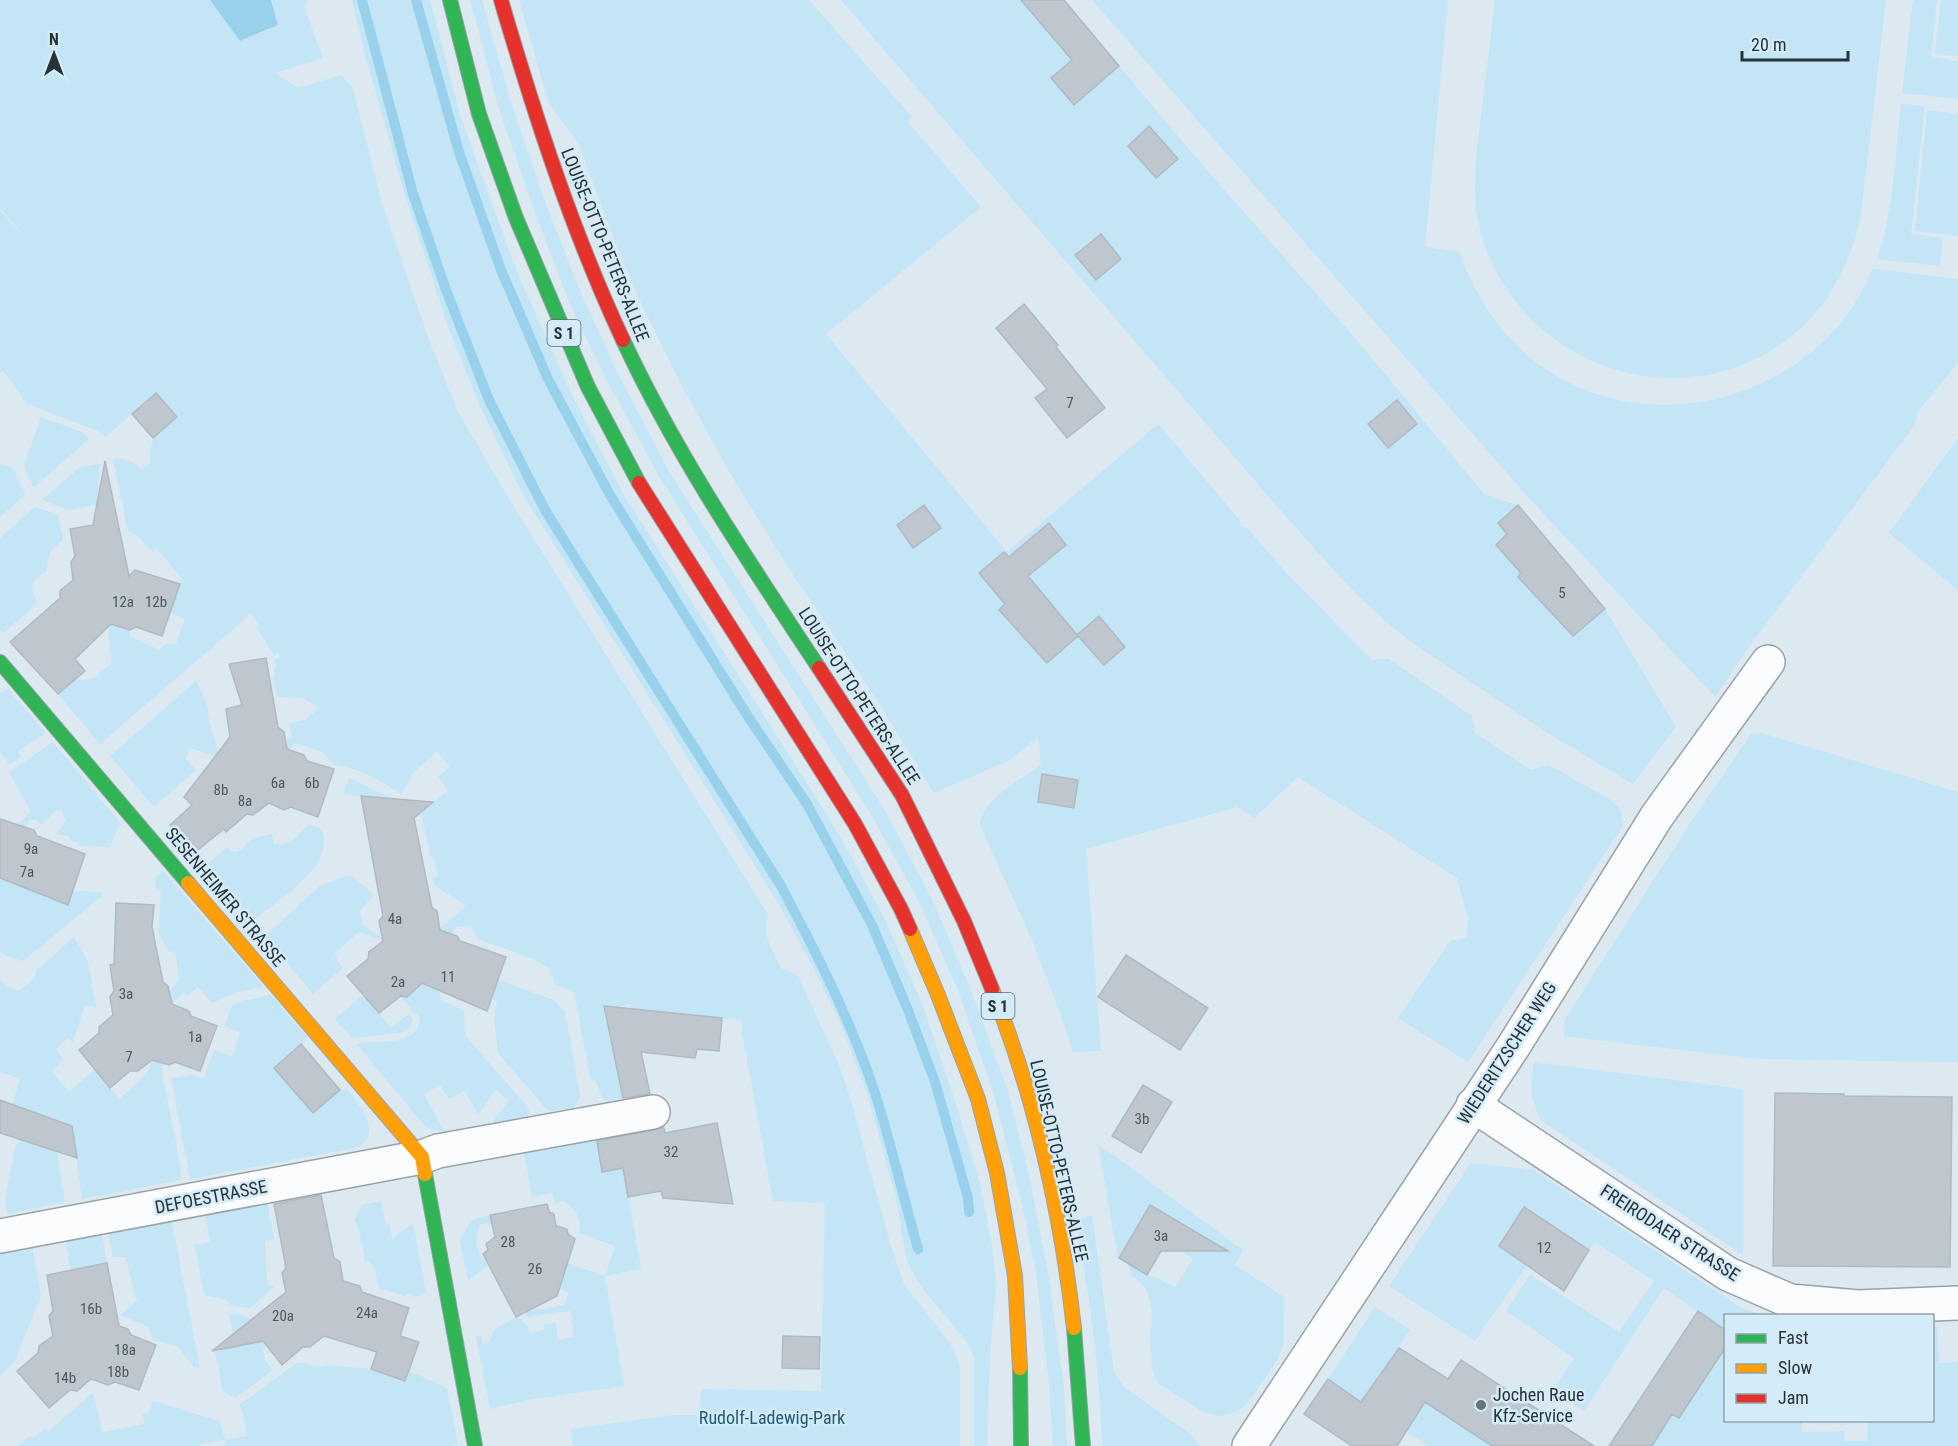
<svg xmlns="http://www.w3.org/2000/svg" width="1958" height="1446" font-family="'Roboto Condensed',sans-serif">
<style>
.green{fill:#c3e5f6}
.water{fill:#99d1ed}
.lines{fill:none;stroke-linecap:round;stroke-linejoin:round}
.stream{stroke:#99d1ed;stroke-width:10}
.building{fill:#bdc7cd;stroke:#b0bac0;stroke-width:1.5}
.street-casing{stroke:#98a2a7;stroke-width:36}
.fast-casing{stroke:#98a2a7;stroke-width:16}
.slow-casing{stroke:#98a2a7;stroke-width:16}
.jam-casing{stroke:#98a2a7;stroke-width:16}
.street{stroke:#fafcfd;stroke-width:33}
.fast{stroke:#30b455;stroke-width:14}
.slow{stroke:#ff9f0a;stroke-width:14}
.jam{stroke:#e5322d;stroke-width:14}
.poi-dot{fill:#687378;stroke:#d4ecf9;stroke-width:2}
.labels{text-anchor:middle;stroke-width:5;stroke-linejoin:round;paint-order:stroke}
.number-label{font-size:15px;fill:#4e585c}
.shield{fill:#d4ecf9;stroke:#5c6a71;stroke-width:1.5}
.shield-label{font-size:16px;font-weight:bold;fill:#293337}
.street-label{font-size:18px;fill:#293337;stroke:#d4ecf9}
.poi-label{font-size:18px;fill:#293337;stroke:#d4ecf9;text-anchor:start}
.park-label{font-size:18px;fill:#215b75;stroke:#d4ecf9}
</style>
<rect width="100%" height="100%" fill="#dce9f1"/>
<path class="green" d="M0 0H210L241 41 278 25 271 0H308L304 7 323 58 275 73 298 88 341 75 352 86 383 206 429 340 458 412 509 499 767 913 766 937 781 968 798 976 840 1067 851 1101 890 1243 903 1282 954 1349 960 1368V1446H573L571 1429 674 1415H699L701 1389 821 1391 825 1203 773 1201 742 1033 743 1020 632 1009 631 1004 605 1010 623 1098 604 1101 595 1080 591 1081 574 992 555 984 549 968 531 958 477 939 471 926 456 927 451 934 446 936 437 931 466 906 434 885 433 878 438 876 433 857 430 856 421 812 448 790 438 776 450 767 437 751 414 772 401 794C382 781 357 767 334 765L323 752 295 743 284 752 281 742 292 738 289 723 305 720 319 708 303 698 277 697 273 676 275 675 274 668 276 667 274 659 280 658 279 653 274 655 257 628 260 626 250 613 244 620 100 744 58 694 74 680 92 679 98 676 100 671 112 664 107 622 130 630V636L159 650 166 644H176L185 619 170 613 183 579 156 548 152 552 138 536 128 531 113 459C126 458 133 461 142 470L151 462C145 440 162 430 177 417L156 393 105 437 98 431 27 404 3 371 0 373V210L36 250 0 208Z
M352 0H430L461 118 498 220 516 270 571 393 624 495 836 829 884 917 922 1004 955 1101 980 1183 992 1246 996 1283 990 1356 987 1446H974V1357L967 1342 927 1294 912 1272 906 1257 896 1198 868 1096 840 1022 815 971 777 901 522 493 479 404 450 332 406 199 367 62Z
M470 0H482L512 106 547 207 581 293 617 372 670 473 884 809 931 897 969 986 1008 1091 1028 1170 1048 1273 1064 1388 1067 1446H1053L1049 1383 1036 1273 1025 1218 994 1095 958 990 919 902 872 816 660 478 605 377 568 300 534 210 499 109Z
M519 0H809L912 117 908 122 981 207 826 334 1007 552 1158 424 1239 519 1241 526 1247 528 1290 577 1372 660 1389 659 1472 716 1475 733 1531 770 1549 765 1611 800C1620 808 1623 814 1623 826L1468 1062 1398 1018 1450 941 1466 938 1468 918 1457 878 1298 777 1254 818 1237 807 1086 849 1101 1051 1073 1052 1060 1013 1035 947 980 825C981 800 1022 779 1041 765L1038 737 1012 759 934 793 875 697 785 563 727 468 681 384 641 303 615 242 579 145 548 101Z
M841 0H1063L1205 168 1356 339 1485 495 1518 505 1605 609 1676 727 1633 784 1543 730 1417 646C1362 607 1319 553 1275 504Z
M1092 0H1448L1425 247 1459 252C1469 279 1482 304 1500 327 1586 433 1744 427 1834 331 1851 313 1862 291 1873 269L1958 279V362L1918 412 1914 426 1748 648 1715 697 1527 496Z
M1495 0H1886L1861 215C1851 261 1830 305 1793 335 1681 425 1517 366 1480 230 1470 190 1477 149 1482 108 1486 72 1491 36 1495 0Z
M1913 0H1937L1931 57 1958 61V99L1902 93Z
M1941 0H1958V56L1935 54Z
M1901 104 1925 106 1911 234 1943 238 1940 266 1877 259C1894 210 1895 155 1901 104Z
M1927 110 1958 114V236L1915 231Z
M41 417 84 433 89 439 33 488 24 465Z
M1958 438V590L1889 533Z
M0 464 13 468 25 495 0 517Z
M100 464C98 478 99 491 96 505L68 510 42 500 80 467Z
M35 507 58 515 63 540C51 549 47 556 47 571 30 580 29 586 38 603L3 633 0 629V538Z
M196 681 207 704 211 727 220 757 189 748 186 760 196 770 154 807 110 756Z
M8 689 46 733 18 751 21 756 10 765 0 752V693Z
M1762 733 1958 792V1062L1756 1059 1564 1036V1021L1692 820 1751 734Z
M53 742 122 825 118 828 110 847 79 846V843L71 841 68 836 56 834 66 821 61 809 55 811 42 824 35 820H29L23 831 14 827 31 812 9 772Z
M349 778 397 801H370L368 797 343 794Z
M308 824 321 829C338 865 277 901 252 921L205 866 226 848 235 852 242 849 251 839 272 834 274 844C292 846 298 837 308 824Z
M163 871 263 986 235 993 212 1003 198 987 187 996 184 993 168 1006 165 998 179 979 175 951 169 952 159 934 161 890 155 889V877Z
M0 874 46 891 45 897 67 905 72 891 102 892V896L23 961 7 956 0 951Z
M346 876 352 877 372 892 373 896 360 911 363 925 386 941 359 932 334 954 343 968 313 994 265 936 320 886Z
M74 937 88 962 96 1008 85 1005 73 1042 67 1038 56 1049 63 1060 52 1071 69 1092 95 1069 119 1099C132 1088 154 1074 151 1056L160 1057 163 1063 162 1072 181 1169V1180L82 1199 73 1132 54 1135 65 1202 7 1214 5 1200 15 1146 22 1140 31 1112 12 1104 20 1079 0 1072V981L8 987 19 991 35 978 36 971Z
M498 980 554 1000 565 1011 580 1097 574 1108 548 1111 498 1053 494 1020 497 1001 491 999Z
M429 982 433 988 438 990 443 1001 464 1011 465 1035 525 1104 530 1113 528 1116 492 1123 509 1100 496 1090 479 1113V1116L465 1091 449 1099 440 1085 424 1094 444 1131 434 1130 426 1127 357 1045 360 1043C379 1041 423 1045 419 1017L400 996H407L415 984Z
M271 995 307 1037 274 1068 313 1113 341 1090 347 1089C359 1105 383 1131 359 1147L190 1179 171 1078 192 1075 204 1078 214 1050 232 1057 240 1032 225 1026 232 1005 244 1001Z
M363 995 391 1027 409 1014 413 1019 410 1028 401 1033 352 1038 335 1019Z
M1534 1062 1743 1089V1255L1542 1121C1529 1099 1530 1087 1534 1062Z
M596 1139 602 1171 623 1168 641 1269 605 1276 624 1386 533 1399 490 1409 476 1336 481 1335 483 1344 489 1343 494 1330 518 1316 528 1327 529 1333 544 1330V1324L556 1323 558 1340 574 1337 571 1311 528 1317 525 1312 564 1305 569 1293 558 1288 567 1263 605 1276 615 1246 579 1233C582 1218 576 1210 564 1201L555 1203 552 1193 532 1197 524 1153Z
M1098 1144 1243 1250 1235 1265 1284 1297 1283 1346 1276 1362 1253 1396 1243 1408 1232 1413 1221 1416 1205 1413 1159 1384 1152 1369 1150 1341 1152 1311 1146 1288 1132 1276 1128 1264 1175 1287 1193 1259 1182 1251 1194 1231 1150 1205 1118 1259Z
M1471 1163 1534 1170 1741 1308 1762 1315 1726 1316 1725 1330 1664 1288 1584 1411 1552 1391 1574 1358 1506 1311 1530 1275 1619 1332 1654 1281 1595 1242 1589 1250 1524 1207 1499 1246 1527 1265 1475 1341 1389 1286Z
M267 1201 274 1239 265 1241 267 1284 274 1287 250 1308 230 1305 227 1300 204 1295 195 1245 210 1242 205 1213Z
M381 1201 386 1225 389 1224 392 1239 413 1223 426 1293 413 1297 410 1293 405 1296 379 1288 375 1268 368 1260 365 1262 358 1225 354 1221 362 1205Z
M495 1214 493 1226 486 1223 480 1225C474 1243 475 1250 488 1265L468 1281 460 1240 471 1220Z
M1092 1215 1114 1372 1125 1388 1192 1435 1200 1446H1102C1100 1370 1089 1295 1076 1220Z
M171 1217 200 1369 193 1366 178 1347 152 1339 149 1327 120 1315 137 1301 127 1262 125 1257H113L108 1230Z
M101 1231 107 1263 85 1267 72 1279 65 1238Z
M32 1244 41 1296 14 1363 0 1375V1250Z
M1375 1307 1410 1330 1382 1372 1492 1446H1428L1328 1379Z
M229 1314 246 1316 254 1324 251 1328 266 1346 263 1350 265 1361 273 1370 235 1398 223 1391 215 1352 236 1346Z
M1933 1326 1937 1327 1939 1363 1958 1362V1446H1652L1672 1414 1679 1418 1725 1348 1726 1420 1802 1421V1432L1844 1431 1845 1441H1867L1868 1421 1932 1420Z
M297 1363 307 1364 316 1367 329 1365 371 1369 405 1381 409 1371 447 1388 458 1444 448 1446H226L224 1440 200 1444V1446H17L30 1436 33 1438 46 1428 49 1431 93 1392 102 1432 145 1424 142 1414 149 1412 153 1401 220 1421 225 1440 247 1436 242 1409 239 1405Z"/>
<path class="water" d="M210 0H271L278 25 240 41Z"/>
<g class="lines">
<path class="stream" d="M362 0 413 194 446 290 489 400 545 510 781 886C816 952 850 1019 874 1090 891 1142 903 1196 918 1249
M416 0 459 152 501 270 548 379 610 495 747 715 807 804 872 925 908 1010 935 1082 968 1198 969 1212"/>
</g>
<path class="building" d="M1021 0H1064L1119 66 1074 105 1051 78 1072 60Z
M1149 126 1178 159 1156 178 1128 146Z
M1101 234 1121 259 1096 280 1075 255Z
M1024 304 1058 345 1056 347 1105 408 1067 438 1035 398 1047 389 996 328Z
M156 393 177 417 153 438 132 414Z
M1397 400 1417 424 1388 448 1368 424Z
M105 461 129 576 135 570 180 584 162 636 136 627 130 630 111 624 75 659 85 671 58 694 10 642 60 598V591L73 580 71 562 75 556 70 529 93 525Z
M924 505 941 528 913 548 897 525Z
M1518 505 1605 609 1573 636 1518 577 1521 573 1496 545 1507 534 1498 523Z
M1049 523 1066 545 1028 576 1077 635 1099 616 1125 647 1104 665 1078 636 1047 663 999 610 1005 604 979 573 1004 552 1009 557Z
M266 658 278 727 284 732 287 749 304 755 307 761 334 769 318 817 291 807 284 810 269 803 253 815 247 814 226 832 224 829 194 853 170 825 192 805 184 797 230 737 226 709 242 705 229 664Z
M1042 774 1078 780 1074 808 1038 802Z
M361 796 433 802 414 818 432 908 437 911 440 930 457 936 460 941 506 957 487 1011 422 983 407 997 401 996 379 1013 347 976 368 959 369 952 383 941 379 921 383 916Z
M0 819 34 830 37 836 85 854 68 905 0 878Z
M116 903 154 905 152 927 163 982 168 986 172 1004 189 1011 191 1016 217 1026 200 1071 175 1062 169 1065 152 1060 138 1071H130L110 1088 79 1050 99 1033V1027L113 1015 110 997 114 991 110 965 114 964Z
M1126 955 1208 1008 1180 1050 1098 997Z
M604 1006 722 1018 719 1051 697 1049 695 1058 641 1052 650 1094 623 1098Z
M301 1044 340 1090 313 1113 274 1068Z
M1143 1085 1172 1102 1141 1153 1112 1136Z
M1775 1093 1844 1094V1096L1952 1097 1950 1267 1773 1266Z
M0 1100 72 1126 77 1158 0 1133Z
M717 1123 733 1204 663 1198 661 1191 628 1197 623 1168 602 1172 597 1141 661 1128H664L665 1133Z
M321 1195 334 1258 340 1262 343 1281 360 1286 362 1292 409 1308 400 1336 419 1342 405 1381 371 1369 377 1352 324 1336 310 1347H303L282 1365 263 1341 212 1351 286 1292 282 1273 286 1268 274 1204Z
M547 1204 549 1212 554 1214 556 1226 567 1229 568 1234 575 1239 557 1296 516 1317 483 1254 488 1250 486 1244 495 1237 490 1215Z
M1150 1205 1228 1251H1161L1147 1275 1119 1258Z
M1524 1207 1589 1250 1564 1291 1499 1246Z
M107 1263 119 1326 128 1329 131 1335 156 1345 139 1390 115 1382 108 1385 91 1379 77 1391 70 1390 49 1408 17 1371 38 1353 39 1346 53 1336 49 1316 53 1311 47 1275Z
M1698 1311 1725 1330V1348L1679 1418 1672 1414 1652 1446H1609Z
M783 1336 820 1337 819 1369 782 1368Z
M1399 1348 1448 1379 1461 1360 1594 1446H1492L1425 1402 1397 1446H1352L1304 1414 1328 1379 1361 1402Z"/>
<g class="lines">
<g class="street-casing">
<path id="street" d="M1473 1105 1728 1274 1790 1301 1858 1307 1958 1303
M0 1236 422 1157 438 1151 653 1112
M1249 1446 1513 1047 1657 816 1768 662"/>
</g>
<g class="fast-casing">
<path id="fast" d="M450 0 479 114 516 218 588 387 639 483
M623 340C677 456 749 562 819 668
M0 662 188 883
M425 1174 475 1446
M1074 1328 1083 1446
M1020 1368 1021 1446"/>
</g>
<g class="slow-casing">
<path id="slow" d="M188 883 422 1157 425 1174
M910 929 938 995 978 1099 997 1173 1015 1276 1020 1368
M992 989C1035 1097 1061 1213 1074 1328"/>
</g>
<g class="jam-casing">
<path id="jam" d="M501 0C535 116 572 231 623 340
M639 483 855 824 901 909 910 929
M819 668 902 795 964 921 992 989"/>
</g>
<use href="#street" class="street"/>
<use href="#fast" class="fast"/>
<use href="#slow" class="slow"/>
<use href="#jam" class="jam"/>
</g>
<circle class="poi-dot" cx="1481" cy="1405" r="6"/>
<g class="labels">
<g class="number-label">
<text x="1070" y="408">7</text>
<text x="1562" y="598">5</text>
<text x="123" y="607">12a</text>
<text x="156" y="607">12b</text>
<text x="278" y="788">6a</text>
<text x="312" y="788">6b</text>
<text x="221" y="795">8b</text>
<text x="245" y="806">8a</text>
<text x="31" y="854">9a</text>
<text x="27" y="877">7a</text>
<text x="395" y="924">4a</text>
<text x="448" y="982">11</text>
<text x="398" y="987">2a</text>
<text x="126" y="999">3a</text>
<text x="195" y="1042">1a</text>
<text x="129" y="1062">7</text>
<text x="1142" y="1124">3b</text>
<text x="671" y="1157">32</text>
<text x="1161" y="1241">3a</text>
<text x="508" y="1247">28</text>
<text x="1544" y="1253">12</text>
<text x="535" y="1274">26</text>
<text x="91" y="1314">16b</text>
<text x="367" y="1318">24a</text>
<text x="283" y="1321">20a</text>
<text x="125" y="1355">18a</text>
<text x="118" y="1377">18b</text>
<text x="65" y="1383">14b</text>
</g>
<g class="shield">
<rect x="547.5" y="320" width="33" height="26" rx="4.5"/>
<rect x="981.5" y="993" width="33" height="26" rx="4.5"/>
</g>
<g class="shield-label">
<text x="564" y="339">S 1</text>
<text x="998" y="1012">S 1</text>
</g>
<g class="street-label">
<text transform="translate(605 245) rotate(68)" y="6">LOUISE-OTTO-PETERS-ALLEE</text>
<text transform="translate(859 696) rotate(57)" y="6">LOUISE-OTTO-PETERS-ALLEE</text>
<text transform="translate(225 897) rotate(50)" y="6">SESENHEIMER STRASSE</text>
<text transform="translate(1507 1053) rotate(-57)" y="6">WIEDERITZSCHER WEG</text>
<text transform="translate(1059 1161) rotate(77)" y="6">LOUISE-OTTO-PETERS-ALLEE</text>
<text transform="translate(211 1197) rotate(-11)" y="6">DEFOESTRASSE</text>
<text transform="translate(1670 1233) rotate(33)" y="6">FREIRODAER STRASSE</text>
</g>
<g class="poi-label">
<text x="1493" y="1401">Jochen Raue<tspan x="1493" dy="21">Kfz-Service</tspan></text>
</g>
<g class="park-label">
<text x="772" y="1424">Rudolf-Ladewig-Park</text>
</g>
</g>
<rect x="1724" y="1314" width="210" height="108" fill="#d4ecf9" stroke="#90a2ab" stroke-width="1.5"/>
<rect x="1736" y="1334" width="30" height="9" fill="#30b455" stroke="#90a2ab" stroke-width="1.5"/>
<text x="1778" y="1344" font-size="18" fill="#293337">Fast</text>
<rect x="1736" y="1364" width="30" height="9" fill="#ff9f0a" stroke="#90a2ab" stroke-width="1.5"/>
<text x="1778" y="1374" font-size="18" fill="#293337">Slow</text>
<rect x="1736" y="1394" width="30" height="9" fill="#e5322d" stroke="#90a2ab" stroke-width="1.5"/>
<text x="1778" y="1404" font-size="18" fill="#293337">Jam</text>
<g transform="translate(54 54)" stroke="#d4ecf9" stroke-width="4.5" paint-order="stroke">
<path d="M0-4.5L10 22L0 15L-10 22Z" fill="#293337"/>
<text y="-9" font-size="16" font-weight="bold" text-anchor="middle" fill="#293337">N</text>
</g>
<path d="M1742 51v9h106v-9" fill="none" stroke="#293337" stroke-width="3"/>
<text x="1751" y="51" font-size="18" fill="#293337" stroke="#d4ecf9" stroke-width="4.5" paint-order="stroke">20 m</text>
</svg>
